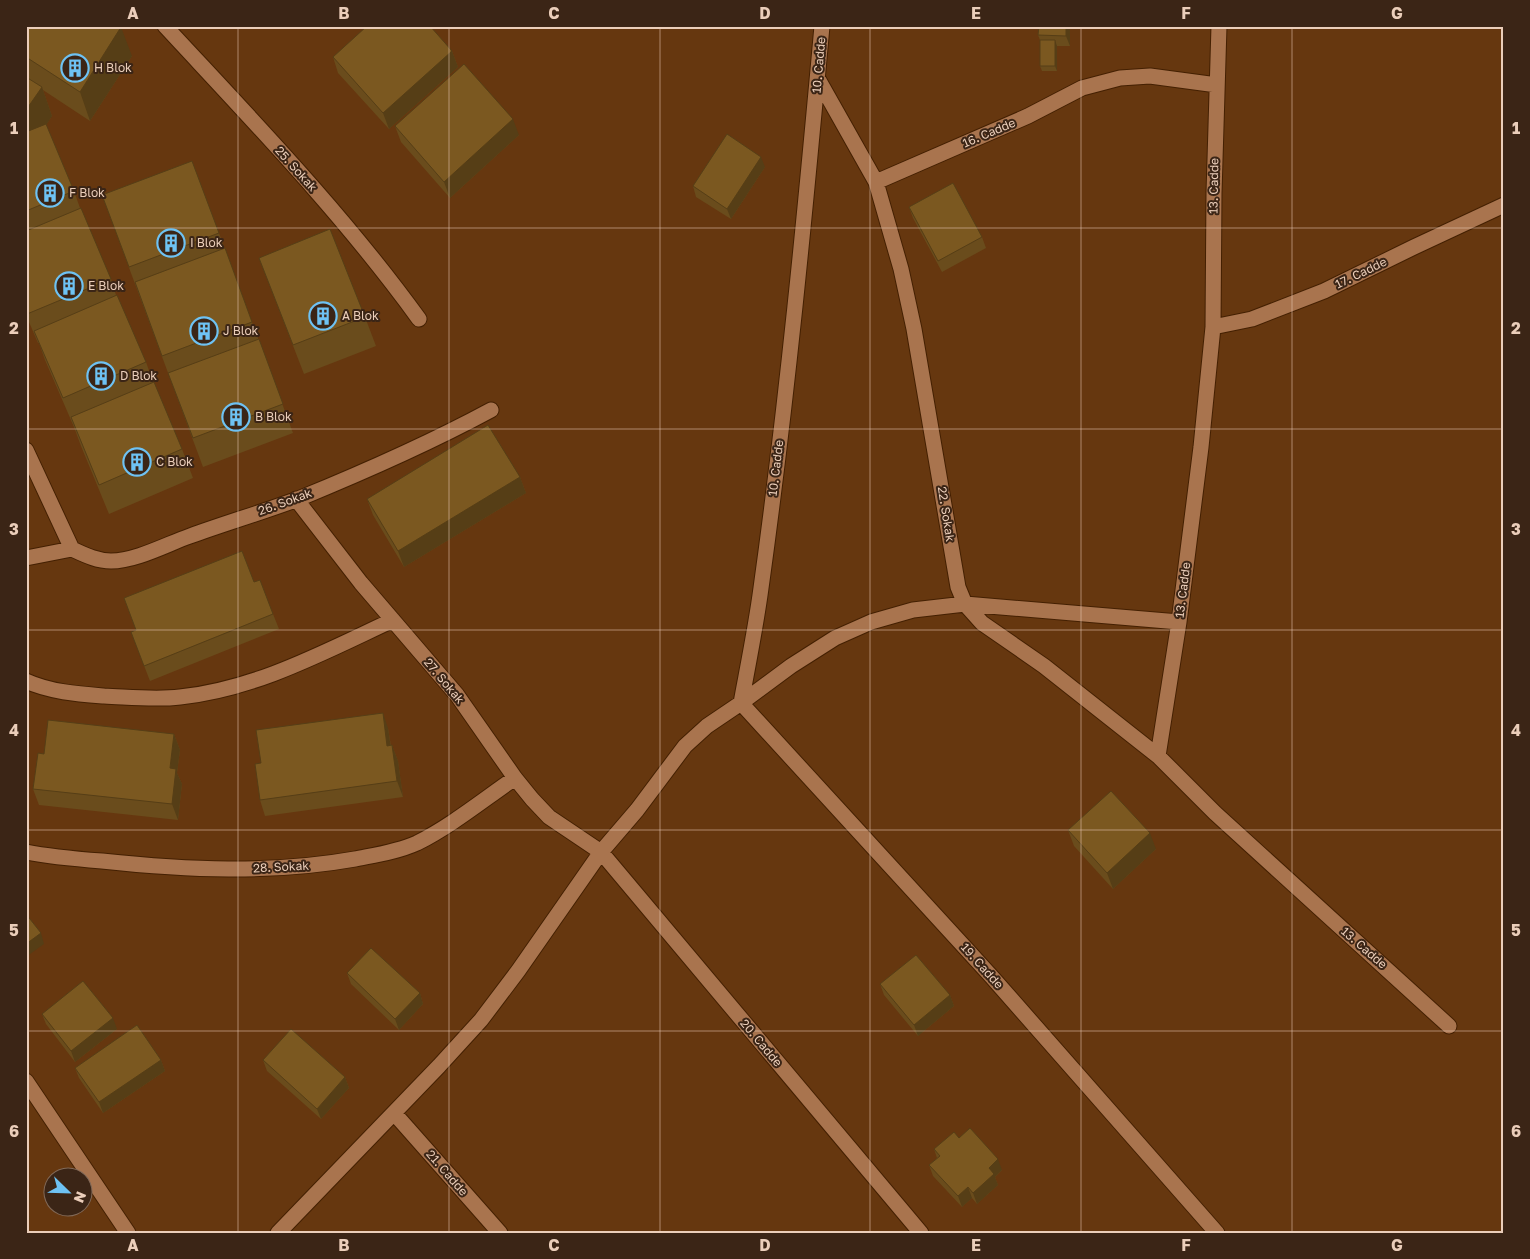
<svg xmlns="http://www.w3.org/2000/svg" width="1530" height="1259" font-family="'Golos Text',sans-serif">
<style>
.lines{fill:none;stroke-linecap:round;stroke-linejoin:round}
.minor-casing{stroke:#442002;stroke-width:17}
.minor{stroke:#a9744e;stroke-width:15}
.wall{fill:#6a4c1c}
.shaded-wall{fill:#563e16}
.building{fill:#7b5820;stroke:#563e16}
.grid{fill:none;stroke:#ebceba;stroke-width:1;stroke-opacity:0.55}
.labels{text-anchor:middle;stroke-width:4;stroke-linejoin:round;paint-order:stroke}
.street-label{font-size:12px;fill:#ebceba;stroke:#3b2516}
.poi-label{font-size:12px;fill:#ebceba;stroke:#3b2516;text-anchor:start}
.neatline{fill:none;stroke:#ebceba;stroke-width:2}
.grid-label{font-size:16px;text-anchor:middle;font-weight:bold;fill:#ebceba}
</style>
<rect width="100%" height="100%" fill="#66370f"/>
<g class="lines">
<g class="minor-casing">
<path id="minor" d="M165 26C253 121 343 214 419 319
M1219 26 1214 193 1213 327 1201 447 1179 622 1158 756 1215 813 1449 1026
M818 79 876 182 1028 116 1082 88 1120 78 1150 76 1217 85
M876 182 901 269 914 329 958 587 965 604 982 623 1044 666 1158 756
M1213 327 1252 319 1324 291 1414 247 1504 205
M26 450 72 549 26 558
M296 499 361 583 457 695 515 778 532 799 549 817 601 852 921 1233
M72 549C85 555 97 561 111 561 136 561 167 544 190 536 226 523 263 512 298 499 364 472 428 444 491 410
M1179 622 965 604 913 610 871 622 835 638 791 666 741 703 991 976 1217 1233
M26 681C50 692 78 694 104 696 129 697 155 700 180 697 256 689 324 652 393 620
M26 852C51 857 76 859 102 861 186 870 271 874 355 859 375 855 397 852 417 843 451 826 483 800 515 778
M26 1081 128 1233
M394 1113 500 1233
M278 1233 439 1066 481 1020 518 971 601 852 637 810 685 746 707 726 741 703C748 665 756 626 761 588 787 401 805 214 822 26"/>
</g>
<use href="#minor" class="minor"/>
</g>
<path class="wall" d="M26 26 132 56 90 121 43 90 52 116 46 125 74 191 80 208 111 279 116 295 146 362 153 382 182 449 193 478 109 514 81 446 74 427 45 360 39 343H38L26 315Z
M1070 26V46H1057V71H1042L1040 66V40L1038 35Z
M452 51 458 67 389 129 338 73 333 57Z
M395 126 519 135 450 198 401 142Z
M765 167 731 219 696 197 693 186Z
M102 195 219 233 293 433 203 467Z
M909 207 982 237 986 248 942 272 913 218Z
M259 258 365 317 376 346 304 374Z
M520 477 526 493 404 567 373 515 367 499Z
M254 582 273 614 279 629 150 681 131 632 136 630 124 598Z
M388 728 391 746 392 745 398 761 403 797 265 816 260 800 261 763Z
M174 734 180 750 177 773 182 784 178 820 39 805 33 789 44 754Z
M1068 830 1156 849 1113 889 1074 846Z
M347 973 420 993 423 1004 399 1030 351 984Z
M880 984 950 995 954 1006 918 1036 884 995Z
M42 1014 117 1029 75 1062 46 1024Z
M161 1060 165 1071 103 1113 79 1078 75 1068Z
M263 1060 345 1077 349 1088 321 1119 267 1071Z
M959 1138 1002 1170 995 1177 998 1185 977 1204 972 1198 962 1207 933 1176 929 1165 937 1158 934 1149Z"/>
<path class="shaded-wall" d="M1066 26H1070V46L1066 36Z
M121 27 132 56 90 121 80 92Z
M1055 40 1057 46V71L1055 66Z
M452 51 458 67 389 129 383 113Z
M42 87 52 116 32 147 26 131V110Z
M513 119 519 135 450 198 444 182Z
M761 157 765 167 731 219 727 209Z
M520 477 526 493 404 567 398 551Z
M383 713 388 728 393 762 387 746Z
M174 734 180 750 177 773 182 784 178 820 172 804 170 768Z
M392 745 398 761 403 797 397 781Z
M1150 833 1156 849 1113 889 1107 873Z
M41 933 44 944 26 957V944Z
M420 993 423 1004 399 1030 395 1019Z
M950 995 954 1006 918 1036 914 1025Z
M113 1018 117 1029 75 1062 71 1051Z
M161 1060 165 1071 103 1113 99 1102Z
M345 1077 349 1088 321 1119 317 1109Z
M998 1159 1002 1170 995 1177 998 1185 977 1204 973 1193 989 1168Z
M968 1187 972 1198 962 1207 958 1196Z
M26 1190 30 1202 26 1205Z
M26 1209 30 1219 26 1221Z"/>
<path class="building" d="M26 26H119L121 27 80 92 26 57Z
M367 26H430L452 51 383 113 333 57Z
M1039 26H1066V36L1038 35Z
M1040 40H1055V66H1040Z
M464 64 513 119 444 182 395 126Z
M26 77 42 87 26 110Z
M46 124 74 191 26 211V132Z
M727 134 761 157 727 209 693 186Z
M192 161 219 233 129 267 102 195Z
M953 183 982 237 938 261 909 207Z
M81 208 111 279 27 314 26 312V231Z
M330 229 365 317 293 345 259 258Z
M225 248 252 322 162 356 135 282Z
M117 295 146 362 63 398 34 331Z
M259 339 283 404 193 438 168 373Z
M154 382 182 449 99 485 71 417Z
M488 425 520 477 398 551 367 499Z
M242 551 254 582 260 580 273 614 144 666 131 632 136 630 124 598Z
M383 713 387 746 392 745 397 781 260 800 255 764 261 763 256 730Z
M48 720 174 734 170 768 176 769 172 804 33 789 38 753 44 754Z
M1111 791 1150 833 1107 873 1068 830Z
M26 914 41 933 26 944Z
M371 948 420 993 395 1019 347 973Z
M916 955 950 995 914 1025 880 984Z
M83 981 113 1018 71 1051 42 1014Z
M137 1025 161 1060 99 1102 75 1068Z
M291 1029 345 1077 317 1109 263 1060Z
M970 1128 998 1159 989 1168 994 1174 973 1193 968 1187 958 1196 929 1165 940 1156 934 1149 954 1132 959 1138Z"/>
<path class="grid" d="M238 26V1233M449 26V1233M660 26V1233M870 26V1233M1081 26V1233M1292 26V1233M26 228H1504M26 429H1504M26 630H1504M26 830H1504M26 1031H1504"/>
<defs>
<g id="building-ring" transform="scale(1.4375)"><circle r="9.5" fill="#3b2516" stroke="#6ec2f3" stroke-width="1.5"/><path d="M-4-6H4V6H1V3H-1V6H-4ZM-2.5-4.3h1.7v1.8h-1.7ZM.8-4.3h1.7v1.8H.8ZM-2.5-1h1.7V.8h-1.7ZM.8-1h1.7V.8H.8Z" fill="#6ec2f3"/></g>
</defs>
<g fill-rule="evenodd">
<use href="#building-ring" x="75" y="68"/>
<use href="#building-ring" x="50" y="193"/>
<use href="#building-ring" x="171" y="243"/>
<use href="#building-ring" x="69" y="286"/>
<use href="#building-ring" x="323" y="316"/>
<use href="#building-ring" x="204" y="331"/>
<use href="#building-ring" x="101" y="376"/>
<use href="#building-ring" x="236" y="417"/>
<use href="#building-ring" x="137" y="462"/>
</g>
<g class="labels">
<g class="street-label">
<text transform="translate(819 65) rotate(-85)" y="4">10. Cadde</text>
<text transform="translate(989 133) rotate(-23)" y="4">16. Cadde</text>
<text transform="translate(296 169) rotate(48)" y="4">25. Sokak</text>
<text transform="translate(1214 186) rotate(-89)" y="4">13. Cadde</text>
<text transform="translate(1361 273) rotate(-26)" y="4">17. Cadde</text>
<text transform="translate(776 468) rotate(-83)" y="4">10. Cadde</text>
<text transform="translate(285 502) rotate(-20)" y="4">26. Sokak</text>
<text transform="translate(946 514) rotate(81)" y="4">22. Sokak</text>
<text transform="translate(1183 590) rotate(-83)" y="4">13. Cadde</text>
<text transform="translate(444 681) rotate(50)" y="4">27. Sokak</text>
<text transform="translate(281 867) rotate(-3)" y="4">28. Sokak</text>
<text transform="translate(1364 948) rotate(41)" y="4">13. Cadde</text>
<text transform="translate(982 966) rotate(48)" y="4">19. Cadde</text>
<text transform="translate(761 1043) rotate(50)" y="4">20. Cadde</text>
<text transform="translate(447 1173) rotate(49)" y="4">21. Cadde</text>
</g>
<g class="poi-label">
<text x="94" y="72">H Blok</text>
<text x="69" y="197">F Blok</text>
<text x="190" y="247">I Blok</text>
<text x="88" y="290">E Blok</text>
<text x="342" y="320">A Blok</text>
<text x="223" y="335">J Blok</text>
<text x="120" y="380">D Blok</text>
<text x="255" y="421">B Blok</text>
<text x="156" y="466">C Blok</text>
</g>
</g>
<rect width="1530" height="1259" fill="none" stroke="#3b2516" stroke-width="55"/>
<g transform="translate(68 1192) rotate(113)"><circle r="24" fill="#3b2516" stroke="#816958"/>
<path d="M0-4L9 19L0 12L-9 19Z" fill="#6ec2f3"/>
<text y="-8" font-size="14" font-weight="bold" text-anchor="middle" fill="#ebceba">N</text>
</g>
<rect x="28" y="28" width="1474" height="1204" class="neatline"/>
<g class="grid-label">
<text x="133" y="19">A</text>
<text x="344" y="19">B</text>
<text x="554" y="19">C</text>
<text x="765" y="19">D</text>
<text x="976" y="19">E</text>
<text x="1186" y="19">F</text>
<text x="1397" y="19">G</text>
<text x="14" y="134">1</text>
<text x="1516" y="134">1</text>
<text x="14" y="334">2</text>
<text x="1516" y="334">2</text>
<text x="14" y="535">3</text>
<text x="1516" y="535">3</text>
<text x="14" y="736">4</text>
<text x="1516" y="736">4</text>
<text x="14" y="936">5</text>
<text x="1516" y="936">5</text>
<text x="14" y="1137">6</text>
<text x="1516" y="1137">6</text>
<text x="133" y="1251">A</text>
<text x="344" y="1251">B</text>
<text x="554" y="1251">C</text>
<text x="765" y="1251">D</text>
<text x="976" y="1251">E</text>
<text x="1186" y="1251">F</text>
<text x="1397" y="1251">G</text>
</g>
</svg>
